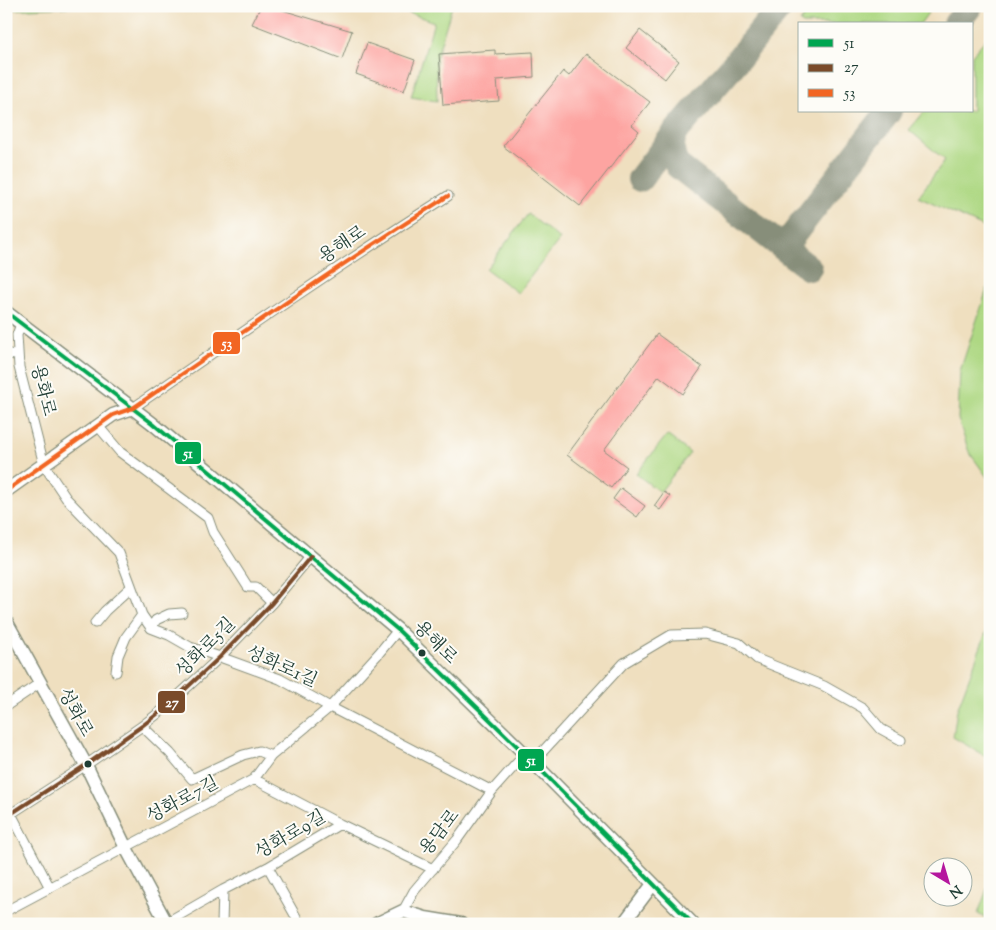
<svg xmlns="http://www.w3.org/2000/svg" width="996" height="930" font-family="'Sorts Mill Goudy','Noto Serif KR',serif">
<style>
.green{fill:#aed883;stroke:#668a5c}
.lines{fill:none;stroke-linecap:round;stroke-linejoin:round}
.taxiway{stroke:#878e7a;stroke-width:26}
.building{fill:#fda4a1}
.street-casing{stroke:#878e7a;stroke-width:11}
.secondary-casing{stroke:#878e7a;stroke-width:15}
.street{stroke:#fff;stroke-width:9}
.secondary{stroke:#fff;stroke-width:12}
.bus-1-casing{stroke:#fdfcf7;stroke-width:8}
.bus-2-casing{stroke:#fdfcf7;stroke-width:8}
.bus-3-casing{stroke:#fdfcf7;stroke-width:8}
.bus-1{stroke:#00a651;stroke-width:4}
.bus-2{stroke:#7a4b2a;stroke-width:4}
.bus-3{stroke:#f26522;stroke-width:4}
.bus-dot{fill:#1f3d34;stroke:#fdfcf7;stroke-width:2}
.labels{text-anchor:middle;stroke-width:4;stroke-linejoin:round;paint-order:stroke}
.street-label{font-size:18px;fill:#1f3d34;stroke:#fdfcf7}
.line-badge{stroke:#fdfcf7;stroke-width:2}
.badge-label{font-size:14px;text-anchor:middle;font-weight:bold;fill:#fff}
</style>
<rect width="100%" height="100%" fill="#fdfcf7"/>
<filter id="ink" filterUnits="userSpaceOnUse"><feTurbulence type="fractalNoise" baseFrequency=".02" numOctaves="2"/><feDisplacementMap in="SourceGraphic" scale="10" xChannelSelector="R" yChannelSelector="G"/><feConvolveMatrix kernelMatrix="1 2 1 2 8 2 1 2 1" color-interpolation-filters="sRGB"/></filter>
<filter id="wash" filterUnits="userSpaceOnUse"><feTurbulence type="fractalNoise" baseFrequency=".0096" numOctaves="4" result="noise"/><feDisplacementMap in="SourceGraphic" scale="20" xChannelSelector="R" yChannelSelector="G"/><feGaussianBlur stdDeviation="1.12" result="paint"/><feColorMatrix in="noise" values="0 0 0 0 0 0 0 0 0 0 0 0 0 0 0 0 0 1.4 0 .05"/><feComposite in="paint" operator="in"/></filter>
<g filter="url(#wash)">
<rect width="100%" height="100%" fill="#efdfbf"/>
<path class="green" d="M6 6H93L6 10Z
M390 6H452L450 13 436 59 437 101 411 97 434 22Z
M812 6H933L920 24H803L800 22Z
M990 36V230L918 197 945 160 909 130 925 111H972V55L985 40Z
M528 214 560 239 518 293 486 269Z
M990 280V481L969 452 958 419 960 371Z
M667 435 690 453 660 492 636 474Z
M990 622V759L953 737 957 710Z
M990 881V920L978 914Z"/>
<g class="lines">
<path class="taxiway" d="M956 24 970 6
M674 134C671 146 671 156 678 166L809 268
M640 179 674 134 730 69 781 6
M783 248 889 111"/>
</g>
<g id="blocks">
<path class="building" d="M261 6H269L352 31 342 59 252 24Z
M640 30 679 61 665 79 626 48Z
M367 43 415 60 404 91 356 74Z
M495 50V54L533 52 534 77 497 80 499 101 443 105 439 54Z
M586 54 650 102 632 125 639 131 580 206 503 146 563 71 569 76Z
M657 334 702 367 683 394 659 376 604 450 627 467 611 488 567 455Z
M621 488 645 506 637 517 613 499Z
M664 492 670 496 660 510 654 506Z"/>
</g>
</g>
<g filter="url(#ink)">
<use href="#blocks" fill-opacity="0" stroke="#878e7a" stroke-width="1"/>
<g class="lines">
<g class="street-casing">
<path id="street" d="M21 324 17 335 19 367 44 465 66 498 119 553 142 615 151 628 169 635 190 647 220 657 280 679 330 707 492 791
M6 353 18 356
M133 408C237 336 341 264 448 196
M98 426 120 452 208 518 213 532 248 587H256L272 603
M95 623 105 611 131 587
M151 628 156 620 169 614 182 613
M116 672 118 656 126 637 142 615
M6 706 40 683
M142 726 170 753 192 779 243 755 259 751 271 756
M533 762 624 663 671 635 705 634 739 643 757 659 824 686 863 708 881 729 901 740
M254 779 340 824 433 869
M6 804 50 888
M6 817 86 765 142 726 165 708 220 657 272 603 311 556
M268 867 300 924
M6 911 254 779 271 756 330 707 379 653 398 630
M403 911 414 891 457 840 492 791 525 754
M164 924 223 890 268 867 340 824
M222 924 223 890"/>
</g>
<g class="secondary-casing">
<path id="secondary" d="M6 312 152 423 398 630 525 754 693 924
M6 491 113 415 133 408
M6 621 86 765 126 848 167 924
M376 924 403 911 425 918 461 924
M623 924 653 884"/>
</g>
<use href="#street" class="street"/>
<use href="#secondary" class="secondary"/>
<g class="bus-1-casing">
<path id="bus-1" d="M6 312 152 423 398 630 525 754 693 924"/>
</g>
<g class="bus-2-casing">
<path id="bus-2" d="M6 817 86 765 142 726 165 708 220 657 272 603 311 556"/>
</g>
<g class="bus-3-casing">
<path id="bus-3" d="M6 491 113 415 133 408C237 336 341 264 448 196"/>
</g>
<use href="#bus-1" class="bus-1"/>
<use href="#bus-2" class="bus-2"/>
<use href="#bus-3" class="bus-3"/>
</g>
</g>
<g class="bus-dot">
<circle cx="422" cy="653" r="4.5"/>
<circle cx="88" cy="764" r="4.5"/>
</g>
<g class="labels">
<g class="street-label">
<text transform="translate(342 244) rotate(-34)" y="6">용해로</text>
<text transform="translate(44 390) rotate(76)" y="6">용화로</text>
<text transform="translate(436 642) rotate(45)" y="6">용해로</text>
<text transform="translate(205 647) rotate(-45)" y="6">성화로5길</text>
<text transform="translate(282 666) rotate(24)" y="6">성화로1길</text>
<text transform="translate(76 712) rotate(61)" y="6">성화로</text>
<text transform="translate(182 799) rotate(-28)" y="6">성화로7길</text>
<text transform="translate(439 832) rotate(-52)" y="6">용담로</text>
<text transform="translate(290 834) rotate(-30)" y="6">성화로9길</text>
</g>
</g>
<g class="line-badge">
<rect x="212" y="331" width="29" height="24" rx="5" fill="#f26522"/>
<rect x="174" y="441" width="28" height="24" rx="5" fill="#00a651"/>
<rect x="157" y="690" width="29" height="24" rx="5" fill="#7a4b2a"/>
<rect x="517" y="748" width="28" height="24" rx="5" fill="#00a651"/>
</g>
<g class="badge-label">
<text x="227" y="348">53</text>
<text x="188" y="458">51</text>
<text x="172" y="707">27</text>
<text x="531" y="765">51</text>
</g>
<rect width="996" height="930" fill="none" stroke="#fdfcf7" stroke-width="25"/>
<rect x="798" y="22" width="175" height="90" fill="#fdfcf7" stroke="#a4b0a9"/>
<rect x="808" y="39" width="25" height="8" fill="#00a651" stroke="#a4b0a9"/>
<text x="844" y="48" font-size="15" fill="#1f3d34">51</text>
<rect x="808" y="64" width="25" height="8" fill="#7a4b2a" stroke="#a4b0a9"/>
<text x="844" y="72" font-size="15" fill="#1f3d34">27</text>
<rect x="808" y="89" width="25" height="8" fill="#f26522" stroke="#a4b0a9"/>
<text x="844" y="98" font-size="15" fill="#1f3d34">53</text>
<g transform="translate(948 882) rotate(142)"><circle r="24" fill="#fdfcf7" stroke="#a4b0a9"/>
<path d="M0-4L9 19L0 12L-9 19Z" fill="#b5179e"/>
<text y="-8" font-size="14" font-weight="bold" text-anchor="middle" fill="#1f3d34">N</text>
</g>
</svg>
